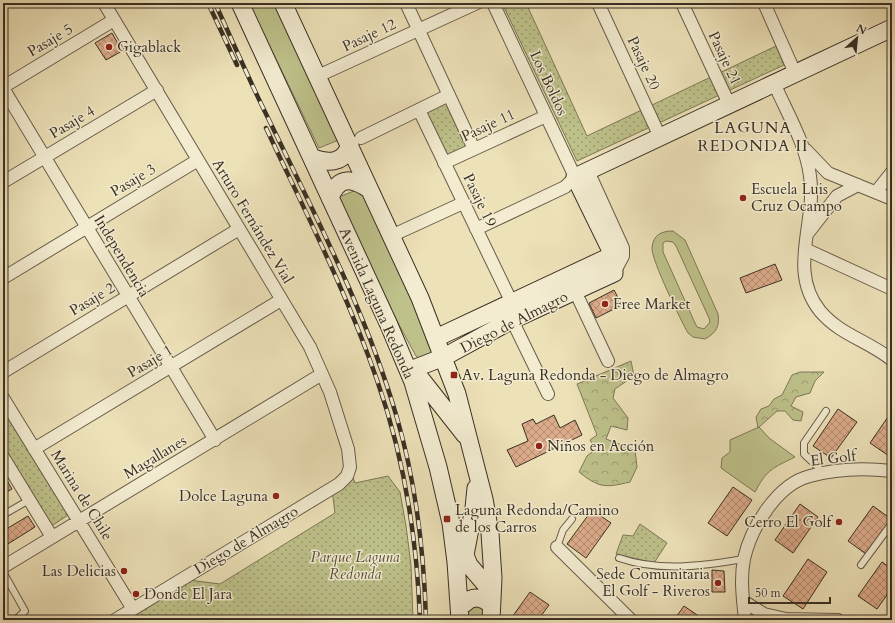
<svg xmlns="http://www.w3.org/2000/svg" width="895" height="623" font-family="Cardo,serif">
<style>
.grass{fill:#bec18a;stroke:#7c7858;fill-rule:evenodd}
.forest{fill:url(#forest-crowns);stroke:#7c7858}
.park{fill:url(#park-dots);stroke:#7c7858}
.building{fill:url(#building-cross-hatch);stroke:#3a3025}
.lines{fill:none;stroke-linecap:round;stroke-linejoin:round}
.lane-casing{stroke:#675c4a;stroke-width:8}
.street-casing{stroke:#675c4a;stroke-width:14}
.secondary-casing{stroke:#3a3025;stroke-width:19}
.lane{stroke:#f3ecd1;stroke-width:6}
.street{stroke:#f3ecd1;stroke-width:12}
.secondary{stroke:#f3ecd1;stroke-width:17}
.rail-casing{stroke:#3a3025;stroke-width:4.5}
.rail{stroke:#f3ecd1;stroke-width:3;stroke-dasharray:9;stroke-linecap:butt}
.poi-dot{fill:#8f2418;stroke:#f3ecd1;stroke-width:1.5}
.labels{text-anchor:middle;stroke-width:3;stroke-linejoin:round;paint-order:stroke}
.street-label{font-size:15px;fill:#3a3025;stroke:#f3ecd1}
.poi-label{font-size:15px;fill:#3a3025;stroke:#f3ecd1;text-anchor:start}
.park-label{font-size:15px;font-style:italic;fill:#544d39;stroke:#f3ecd1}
.neighbourhood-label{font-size:16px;letter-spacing:1px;fill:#3a3025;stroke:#f3ecd1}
</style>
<defs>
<pattern id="forest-crowns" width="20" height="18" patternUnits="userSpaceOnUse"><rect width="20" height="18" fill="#bec18a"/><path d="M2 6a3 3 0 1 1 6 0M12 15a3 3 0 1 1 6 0" fill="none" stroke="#9b9d71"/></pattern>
<pattern id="park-dots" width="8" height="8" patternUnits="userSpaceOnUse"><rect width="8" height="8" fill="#bec18a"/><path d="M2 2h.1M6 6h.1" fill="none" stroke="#9b9d71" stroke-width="1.8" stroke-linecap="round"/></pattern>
<pattern id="building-cross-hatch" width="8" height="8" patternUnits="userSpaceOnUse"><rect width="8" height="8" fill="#dcab8a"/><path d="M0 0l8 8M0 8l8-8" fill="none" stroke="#b38c71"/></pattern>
</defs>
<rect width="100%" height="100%" fill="#ede1b8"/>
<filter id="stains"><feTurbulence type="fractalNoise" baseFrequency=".005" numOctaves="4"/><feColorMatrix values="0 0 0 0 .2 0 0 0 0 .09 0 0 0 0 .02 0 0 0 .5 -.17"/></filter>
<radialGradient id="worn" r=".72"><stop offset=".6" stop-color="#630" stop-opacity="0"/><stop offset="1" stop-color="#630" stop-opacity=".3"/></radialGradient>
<path class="grass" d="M249 3H277L341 139 319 148Z
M364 187 436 356 423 361 416 356 331 200Z
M673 231 685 240 718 314C720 326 716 333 705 339L693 337 688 333C681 321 651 259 652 248 653 235 661 231 673 231ZM666 241 673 242 676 246 709 318 710 322 704 329 697 327 695 323 663 252V243Z
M759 427 769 438 795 457C773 468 767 469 755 492L721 468 722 458 730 452V440Z
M472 602 484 608 485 620H466L467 612Z"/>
<path class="forest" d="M631 361 634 376 615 389 613 398 628 418 627 430 611 426 606 439 635 450 637 467 630 482C605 488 599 488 579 472L587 456 596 449 590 440 597 435 577 384Z
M800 372H824L815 381 810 393 796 397 791 406 803 412 801 421 793 420 785 411H777L758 428 756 417 761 409 769 406 774 399 782 395 792 375Z"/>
<path class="park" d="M502 3H526L587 136 776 46 784 65 577 161Z
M448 102 470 147 448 157 427 113Z
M3 408 68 515 50 527 3 450Z
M351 471 355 483 388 476 400 492 406 526 411 565 413 620H113L181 579 220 584 335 513 332 490Z
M640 524 667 543 654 563 616 554 623 535 633 536Z"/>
<path class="building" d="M112 33 122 51 106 60 95 43Z
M775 264 782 280 746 293 740 278Z
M614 290 622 305 596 318 589 303Z
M838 409 857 422 831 458 813 446Z
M892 411V451L889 456 870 443Z
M554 415 560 428 575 420 582 435 516 467 507 450 528 441 522 424 533 419 536 424Z
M5 477 12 489 3 494V478Z
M733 487 752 500 727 536 708 523Z
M800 504 818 517 793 553 775 540Z
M873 506 891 519 866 554 848 541Z
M592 510 611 523 586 558 567 544Z
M28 516 35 527 3 547V531Z
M808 559 827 572 803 609 783 596Z
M882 562 892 569V588L877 609 858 596Z
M712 570 724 571 725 592H712Z
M530 592 549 605 538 620H510Z
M684 606 703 619 702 620H674Z"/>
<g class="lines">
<g class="lane-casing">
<path id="lane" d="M824 473 804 454V443L826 411
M3 515 29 500
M557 547 563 530 572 519
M619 558C660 572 702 566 744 559
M861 565 892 523
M3 572 25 611 15 620"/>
</g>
<g class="street-casing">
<path id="street" d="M104 3 310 347 330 392 348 449 350 467 347 476 339 484 115 620
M406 3 474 149
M598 3 660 137
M682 3 729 104
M764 3 795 73
M318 76 477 3
M774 83C787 113 806 144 810 176 817 223 787 270 820 311 840 335 869 341 892 360
M3 87 114 20
M3 88 215 440
M419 110 512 303
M361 138 449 95
M806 150 828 173 892 199
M444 163 546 116
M588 171 623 248V256L614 273
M3 182 157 90
M876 192 892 172
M476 229 565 187 575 177 493 3
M808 233 837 196 858 185
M391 236 463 203
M805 249 892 289
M3 278 198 160
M575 291 608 361
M512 320 548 394
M3 372 239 229
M3 398 133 609
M34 449 281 300
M3 457 52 537
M557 547 631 620
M3 567 322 374
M743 601 764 614 786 619 838 620
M745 620C743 600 740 579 744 559 751 528 777 484 810 476 835 469 866 468 892 471"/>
</g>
<g class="secondary-casing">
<path id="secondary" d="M240 3 389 325 413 382 438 467 451 523 456 562 460 620
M283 3 420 298 457 394 484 499 490 533 493 578 491 620
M313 158C329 164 345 163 350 144
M330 198C339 174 354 179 370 190
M436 338 613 255
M413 369 444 357 512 320 614 273 613 255 575 177 892 28
M413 369 465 435
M476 488 474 508 465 555 469 565 486 585 490 599
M464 604C473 595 482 597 491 605"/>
</g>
<use href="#lane" class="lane"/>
<use href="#street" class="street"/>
<use href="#secondary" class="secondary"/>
<g class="rail-casing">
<path id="rail" d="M208 3 237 65
M215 3C233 42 250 82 269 120 316 217 367 314 397 418 416 483 424 552 426 620
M266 128C305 211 347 293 377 380 404 457 417 539 420 620"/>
</g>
<use href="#rail" class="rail"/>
</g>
<g class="poi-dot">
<circle cx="109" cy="47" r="4"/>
<circle cx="743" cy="198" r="4"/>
<circle cx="605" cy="304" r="4"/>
<rect x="450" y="371" width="8" height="8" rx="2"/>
<circle cx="539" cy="446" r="4"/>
<circle cx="276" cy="496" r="4"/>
<rect x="443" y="515" width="8" height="8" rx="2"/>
<circle cx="839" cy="522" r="4"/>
<circle cx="124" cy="571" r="4"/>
<circle cx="718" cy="583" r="4"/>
<circle cx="136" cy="594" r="4"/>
</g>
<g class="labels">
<g class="street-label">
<text transform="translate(369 35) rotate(-25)" y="5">Pasaje 12</text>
<text transform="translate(50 40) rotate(-31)" y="5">Pasaje 5</text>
<text transform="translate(725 58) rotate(65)" y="5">Pasaje 21</text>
<text transform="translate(644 63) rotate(65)" y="5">Pasaje 20</text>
<text transform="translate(549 83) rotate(65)" y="5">Los Boldos</text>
<text transform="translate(72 122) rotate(-31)" y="5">Pasaje 4</text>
<text transform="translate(488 125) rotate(-25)" y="5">Pasaje 11</text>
<text transform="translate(133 180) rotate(-31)" y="5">Pasaje 3</text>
<text transform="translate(480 200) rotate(64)" y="5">Pasaje 19</text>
<text transform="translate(253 221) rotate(59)" y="5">Arturo Fernández Vial</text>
<text transform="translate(122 256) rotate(59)" y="5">Independencia</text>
<text transform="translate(92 299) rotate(-31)" y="5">Pasaje 2</text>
<text transform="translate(377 303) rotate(66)" y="5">Avenida Laguna Redonda</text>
<text transform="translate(514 322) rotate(-27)" y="5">Diego de Almagro</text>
<text transform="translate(150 361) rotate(-31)" y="5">Pasaje 1</text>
<text transform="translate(155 457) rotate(-31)" y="5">Magallanes</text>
<text transform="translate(833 458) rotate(-7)" y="5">El Golf</text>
<text transform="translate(82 495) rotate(58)" y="5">Marina de Chile</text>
<text transform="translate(246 540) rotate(-31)" y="5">Diego de Almagro</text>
</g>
<g class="poi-label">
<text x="117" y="52">Gigablack</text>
<text x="751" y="194">Escuela Luis<tspan x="751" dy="17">Cruz Ocampo</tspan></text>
<text x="613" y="309">Free Market</text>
<text x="462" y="380">Av. Laguna Redonda - Diego de Almagro</text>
<text x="547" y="451">Niños en Acción</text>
<text x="268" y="501" text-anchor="end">Dolce Laguna</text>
<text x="455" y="515">Laguna Redonda/Camino<tspan x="455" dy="17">de los Carros</tspan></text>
<text x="831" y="527" text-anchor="end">Cerro El Golf</text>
<text x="116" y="576" text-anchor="end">Las Delicias</text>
<text x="710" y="579" text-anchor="end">Sede Comunitaria<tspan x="710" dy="17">El Golf - Riveros</tspan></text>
<text x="144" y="599">Donde El Jara</text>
</g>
<g class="park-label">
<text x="355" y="562">Parque Laguna<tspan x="355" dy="17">Redonda</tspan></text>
</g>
<g class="neighbourhood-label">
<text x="753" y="133">LAGUNA<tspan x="753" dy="18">REDONDA II</tspan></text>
</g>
</g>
<rect width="895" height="623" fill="none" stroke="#ede1b8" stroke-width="16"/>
<rect x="4" y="4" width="887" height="615" fill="none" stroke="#3a3025" stroke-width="2"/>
<rect x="8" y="8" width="879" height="607" fill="none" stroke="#3a3025"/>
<g transform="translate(857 38) rotate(27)" stroke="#f3ecd1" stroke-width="3" paint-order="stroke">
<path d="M0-3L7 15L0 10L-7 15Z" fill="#3a3025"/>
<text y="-6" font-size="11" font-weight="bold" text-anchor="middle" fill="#3a3025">N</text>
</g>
<path d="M749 597v6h81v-6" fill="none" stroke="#3a3025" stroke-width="2"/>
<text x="755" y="597" font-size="12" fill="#3a3025" stroke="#f3ecd1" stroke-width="3" paint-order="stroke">50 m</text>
<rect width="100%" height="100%" filter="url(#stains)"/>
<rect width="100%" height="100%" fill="url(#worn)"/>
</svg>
